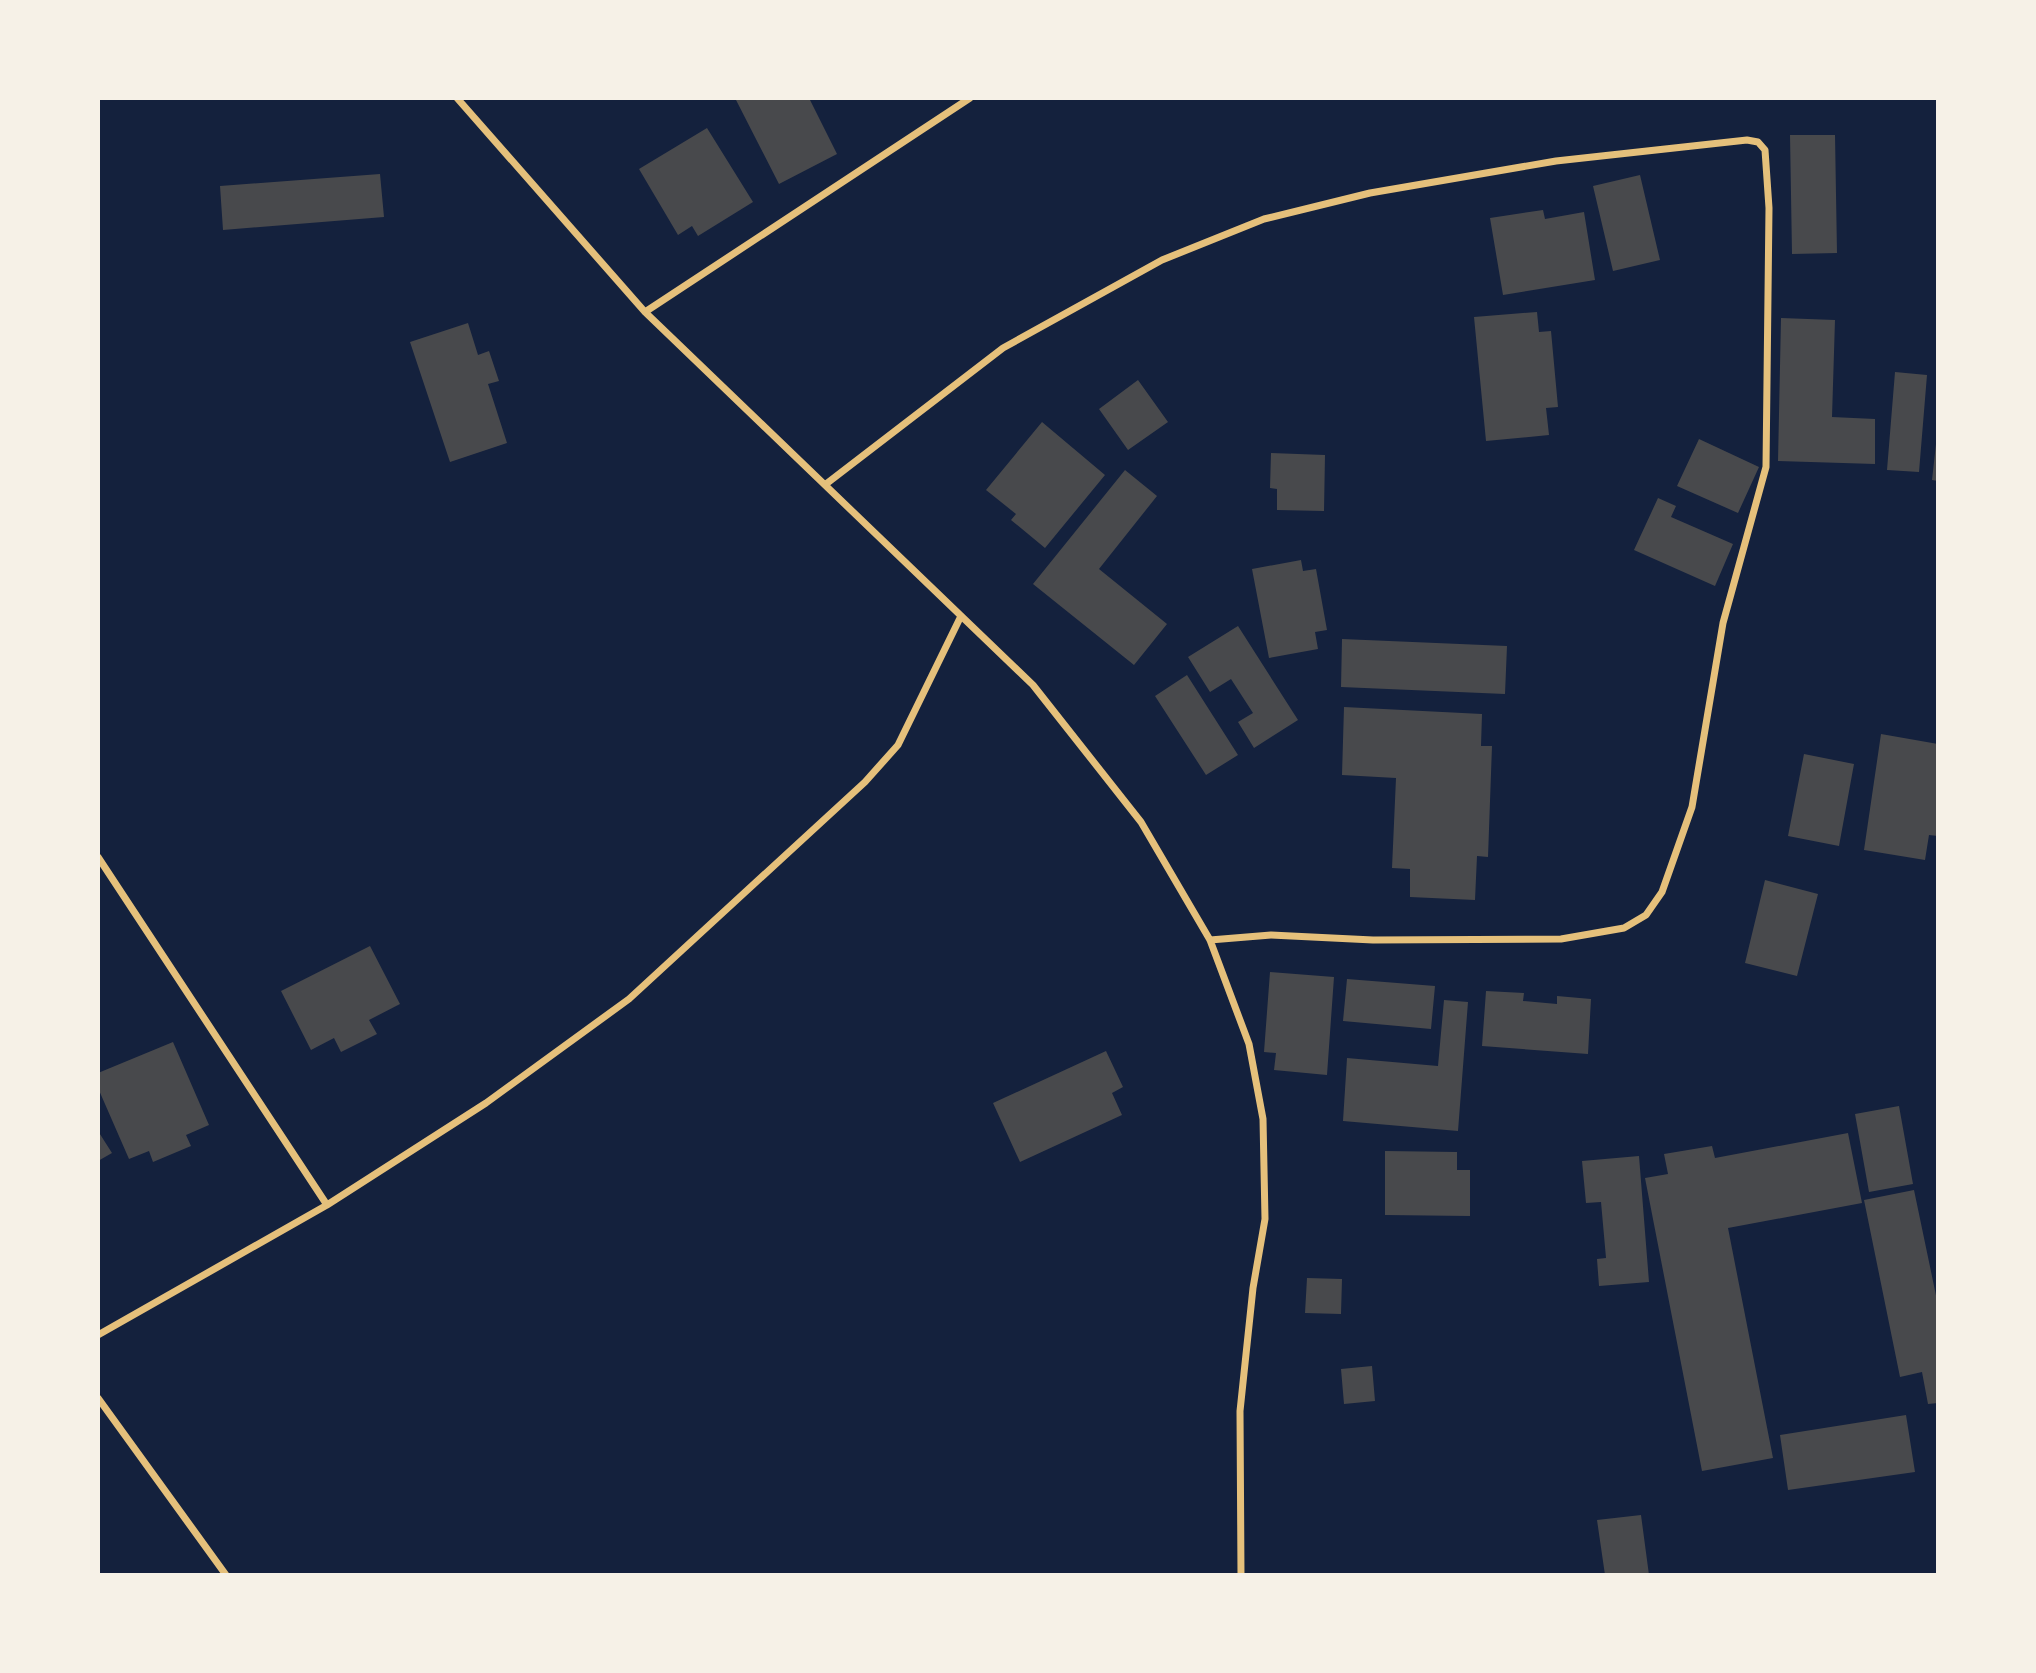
<svg xmlns="http://www.w3.org/2000/svg" width="2036" height="1673" font-family="Rubik,sans-serif">
<style>
.building{fill:#48494c}
.lines{fill:none;stroke-linecap:round;stroke-linejoin:round}
.minor{stroke:#e5c07b;stroke-width:7}
</style>
<rect width="100%" height="100%" fill="#14213d"/>
<path class="building" d="M735 98H809L837 154 779 184Z
M707 128 753 202 698 236 692 226 678 235 639 169Z
M1790 135H1835L1837 253 1792 254Z
M380 174 384 217 223 230 220 186Z
M1640 175 1660 260 1613 271 1593 186Z
M1543 210 1545 219 1584 212 1595 280 1503 295 1490 218Z
M1537 312 1539 332 1551 331 1558 407 1546 408 1549 435 1486 441 1474 317Z
M1781 318 1835 320 1832 417 1875 419V464L1778 461Z
M468 323 478 355 489 351 499 381 488 384 507 443 450 462 410 342Z
M1895 372 1927 375 1919 472 1887 470Z
M1138 380 1168 422 1128 450 1099 409Z
M1042 422 1105 475 1045 548 1011 520 1016 514 986 490Z
M1699 439 1759 467 1738 513 1677 486Z
M1936 444H1938V481L1932 480Z
M1271 453 1325 455 1324 511 1277 510V489L1270 488Z
M1125 470 1157 496 1099 569 1167 624 1134 665 1033 584Z
M1658 498 1676 506 1671 517 1733 544 1715 586 1634 550Z
M1301 560 1303 571 1316 569 1327 630 1315 632 1318 649 1269 658 1252 569Z
M1238 626 1298 720 1254 748 1238 722 1253 713 1231 679 1210 692 1188 657Z
M1342 639 1507 646 1505 694 1341 687Z
M1187 675 1238 755 1206 775 1155 696Z
M1344 707 1482 714 1481 746H1492L1488 857 1477 856 1475 900 1410 897V869L1392 868 1396 778 1342 775Z
M1881 734 1938 744V836L1929 835 1925 860 1864 850Z
M1804 754 1854 764 1839 846 1788 836Z
M1765 880 1818 894 1797 976 1745 963Z
M370 946 400 1004 369 1020 377 1034 341 1052 334 1038 311 1050 281 991Z
M1270 972 1334 977 1327 1075 1274 1070 1276 1053 1264 1052Z
M1347 979 1435 986 1431 1029 1343 1021Z
M1486 991 1524 993 1523 1001 1557 1004V996L1591 999 1588 1054 1482 1046Z
M1444 1000 1468 1002 1458 1131 1343 1121 1347 1058 1438 1066Z
M173 1042 209 1125 186 1135 191 1146 153 1162 149 1151 129 1159 98 1088V1073Z
M1106 1051 1123 1087 1112 1093 1122 1115 1020 1162 993 1103Z
M1899 1106 1913 1184 1869 1192 1855 1114Z
M98 1131 112 1153 98 1161Z
M1848 1133 1862 1203 1728 1228 1773 1458 1702 1471 1645 1178 1668 1174 1664 1154 1712 1146 1715 1158Z
M1385 1151 1457 1152V1170H1470V1216L1385 1215Z
M1639 1156 1649 1282 1599 1286 1597 1259 1606 1258 1601 1202 1586 1203 1582 1161Z
M1914 1190 1938 1305V1403L1928 1404 1922 1372 1900 1377 1864 1200Z
M1307 1278 1342 1279 1341 1314 1305 1313Z
M1372 1366 1375 1401 1344 1404 1341 1369Z
M1906 1415 1915 1472 1788 1490 1780 1435Z
M1641 1515 1649 1575H1605L1597 1520Z"/>
<g class="lines">
<path class="minor" d="M457 98 645 312 1033 685 1141 822 1210 940 1249 1044 1263 1119 1265 1219 1253 1288 1240 1411 1241 1575
M645 312 970 98
M826 484 1003 348 1162 260 1264 219 1370 193 1556 161 1747 140 1758 142 1765 150 1769 208 1766 467 1723 623 1692 807 1662 892 1646 915 1624 928 1561 939 1373 940 1271 935 1210 940
M98 857 327 1205
M98 1335 327 1205 486 1103 629 999 865 782 898 745 961 616
M98 1398 226 1575"/>
</g>
<rect width="2036" height="1673" fill="none" stroke="#f6f1e7" stroke-width="200"/>
</svg>
